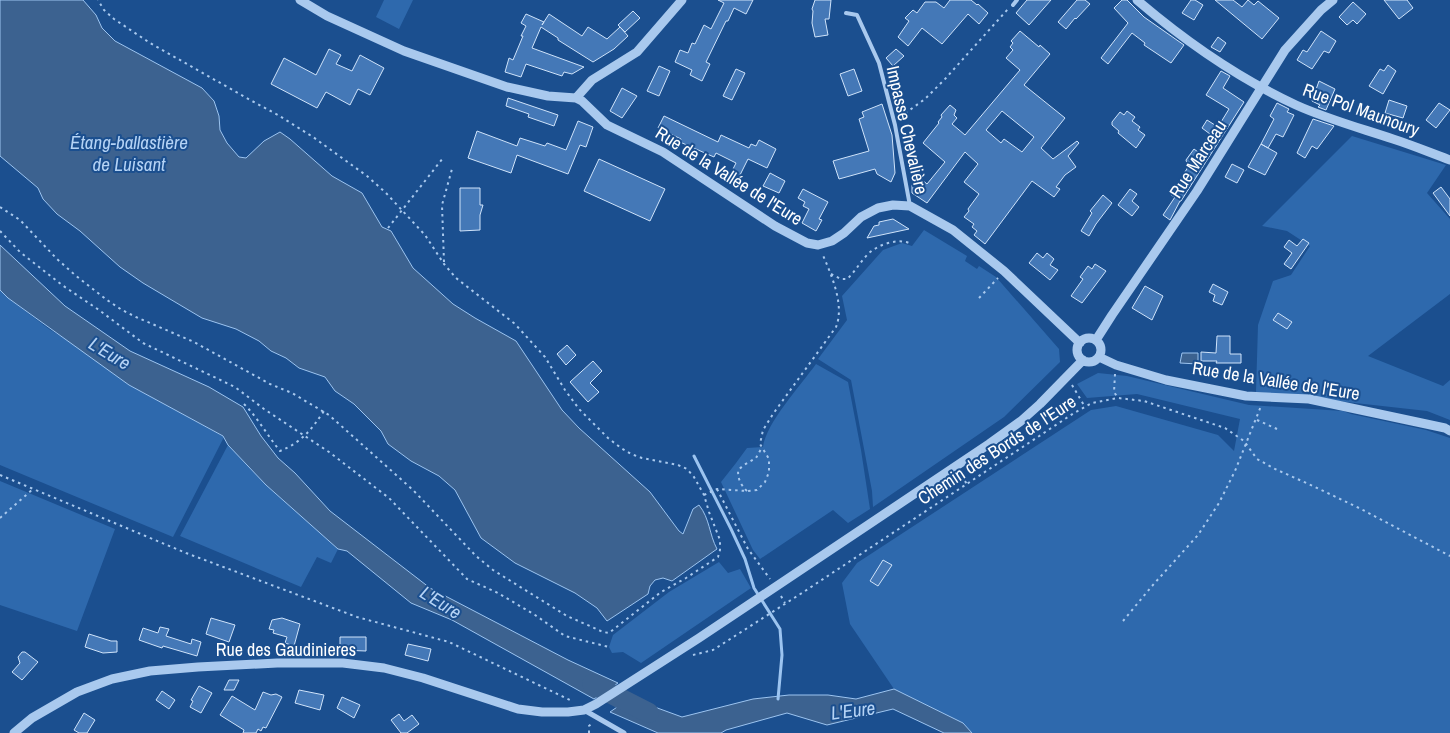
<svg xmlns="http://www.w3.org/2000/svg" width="1450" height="733" font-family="'Archivo Narrow',sans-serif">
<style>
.green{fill:#2e69ad}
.water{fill:#3c6290;stroke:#9cc4f0}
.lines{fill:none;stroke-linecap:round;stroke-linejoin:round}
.stream{stroke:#9cc4f0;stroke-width:3}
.river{stroke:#3c6290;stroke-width:20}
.building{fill:#4478b7;stroke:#cfe3fa;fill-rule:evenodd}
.path{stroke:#a9c9ee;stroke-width:2;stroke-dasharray:2.5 4;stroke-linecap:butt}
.service{stroke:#a9c9ee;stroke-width:4}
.minor{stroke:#a9c9ee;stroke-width:5}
.tertiary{stroke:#a9c9ee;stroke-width:9}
.labels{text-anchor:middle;stroke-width:4;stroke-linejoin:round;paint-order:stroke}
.street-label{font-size:18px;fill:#fff;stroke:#1b4f8f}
.water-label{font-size:19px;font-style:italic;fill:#b5d3f5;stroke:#1b4f8f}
</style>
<rect width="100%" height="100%" fill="#1b4f8f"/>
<path class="green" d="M384 0H413L399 29 376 17Z
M1352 136 1446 165 1427 193 1450 219V294L1368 356 1443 386 1450 380V420L1427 411 1256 392 1258 325 1273 281 1291 275 1310 246 1287 231 1262 226Z
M924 230 967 256 965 261 977 269 979 266 996 277 1059 349 1060 362 1004 417 873 507 872 491 851 380 818 359 847 320 842 296 883 250 902 243 912 246Z
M0 290 8 298 49 329 78 347 129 385 224 437 173 537 0 465Z
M816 364 848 382 861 450 870 509 848 523 833 510 760 559 753 550 721 482 736 463 747 448 763 447C766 423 801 385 816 364Z
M1098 373 1127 376 1249 405 1343 411 1351 414 1426 430 1450 438V733H972L963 723 894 689 850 624 842 583 857 563 1091 410 1116 406 1218 435 1234 451 1240 419 1137 394 1087 398 1077 384Z
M228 445 266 485 338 549 331 563 317 557 301 587 180 536Z
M0 481 115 529 77 631 0 605Z
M719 562 728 573 740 569 751 588 641 663 623 652 612 653 609 647 613 635 669 592Z"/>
<path class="water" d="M0 0H83L96 15 102 28 115 41 202 88 214 101 219 116 220 130 227 143 239 157 246 158 264 141 280 132 290 139 332 176 362 193 382 227 391 231 413 268 453 304 475 318 516 341 562 410 579 428 650 492 679 531 683 534 693 509 699 505C710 519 709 534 717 549L672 581 663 578 655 580 650 586 648 594 607 621 597 608 575 593 515 563 481 538 455 490 439 476 411 461 388 444 381 431 354 404 335 391 325 377 299 368 286 358 271 351 259 341 236 329 202 318 143 283 120 267 80 231 57 214 43 199 38 188 0 156Z
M0 245 65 306 130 351 209 387 243 407 261 436 278 458 295 473 330 511 430 588 568 660 618 683 594 699 452 620 411 603 347 551 338 549 266 485 228 445 223 436 129 385 8 298 0 290Z
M1182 353H1198V364L1180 363Z
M894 689 963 723 972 733H944L893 709 827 725 787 713 726 730 721 733H658L610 712 630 698 682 717 753 699 789 695H828L856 699Z"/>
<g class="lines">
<path class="stream" d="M694 456 731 529 745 559 754 588 780 629 782 655 778 699"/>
<path class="river" d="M592 684 649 713"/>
</g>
<path class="building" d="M718 0H753L746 14 734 8 728 21H726L706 62 710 64 702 81 690 75 692 70 675 62 680 50 688 53 692 43 695 44 704 25 711 29 724 3Z
M815 0H831L829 19H825L828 35 815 37 812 23 813 11 812 9Z
M950 0H971L977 5 978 4 988 13 979 24 968 14 942 44 922 28 908 46 898 37 909 21 905 18 913 10 917 13 925 2H936L944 8Z
M1027 0H1051L1029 25 1016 13Z
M1077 0H1085L1090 4 1076 19 1075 18 1066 29 1058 22Z
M1122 0H1127L1144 17 1184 45 1171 63 1144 45 1145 43 1132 33 1108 64 1101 58 1128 23 1114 8Z
M1191 0H1195L1203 5 1194 20 1182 13Z
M1215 0H1233L1242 7 1248 0 1254 5 1258 1 1279 18 1262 39Z
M1384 0H1407L1413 8 1399 19Z
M1353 2 1366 14 1357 24 1353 20 1347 25 1339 17Z
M633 11 640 18 625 32 618 25Z
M526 14 544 22 542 25 549 14 582 36 588 27 607 39 620 27 628 36 614 49 593 62 558 40V38L541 27 532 48 584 67 572 74 564 72 562 76 526 64 521 77 505 72 509 58 513 60 523 36H521L526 26 521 23Z
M1020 31 1039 47 1040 45 1050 54 1024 85 1065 118 1041 148 1053 159 1077 141 1079 143 1068 156 1076 167 1065 175 1056 187 1060 189 1054 197 1032 181 985 244 974 235 977 231 972 227 974 224 964 217 969 211 968 209 979 194 964 182 978 164 965 152 927 203 912 193V185L919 177 927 184 945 162 923 143 939 123 938 122 942 117 941 115 950 105 956 110 954 115 957 118 952 124 965 135 1020 70 1006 58 1013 50 1010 47 1013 43 1011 41ZM1002 111 1034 137 1022 152 1004 139 1001 143 986 130Z
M1321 31 1336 41 1329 53 1324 51 1312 69 1297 60 1303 50 1307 52Z
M1218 37 1226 43 1220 52 1211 47Z
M329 49 341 55 336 64 352 71 360 55 384 68 370 95 358 89 350 105 326 92 317 108 271 84 284 58 316 75Z
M896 49 904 56 893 66 886 58Z
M1388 65 1396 71 1383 94 1369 86 1380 69 1384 71Z
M659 66 670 71 659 96 647 91Z
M736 69 745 73 732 100 723 96Z
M854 69 862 91 848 96 840 74Z
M1221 71 1230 76 1223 88 1244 102 1181 201H1180L1170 220 1163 215 1175 197 1171 195 1188 167 1186 160 1194 149 1198 152 1210 134 1202 128 1207 120 1218 127 1229 109 1206 95Z
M1319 81 1335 89 1326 110 1318 107 1320 105 1312 101Z
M622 88 637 96 622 118 610 111Z
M508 98 558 115 554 126 528 117 529 114 506 106Z
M1389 100 1407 106 1403 118 1385 113Z
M1277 103 1289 109 1287 112 1294 115 1283 137 1276 134 1268 148 1261 144 1274 119 1270 116Z
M1439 103 1450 110 1436 128 1426 120Z
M882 104 892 135 895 173 891 182 877 174 875 169 839 179 833 161 869 151 859 119 864 117 862 112Z
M1127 111 1135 117 1132 121 1140 127 1138 130 1145 135 1136 148 1118 133 1119 131 1112 125V122L1120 112 1124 115Z
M664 116 718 142 721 135 749 148 751 144 756 146 759 140 776 149 767 168 748 159 738 179 730 175 736 163 716 153 714 157 680 142 681 139 658 128Z
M1313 119 1334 126 1317 149 1312 146 1305 158 1297 153Z
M578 121 593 127 586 147 580 145 568 174 517 155 511 173 468 158 477 131 517 146 520 138 545 146 547 143 566 150Z
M1261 144 1277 153 1265 175 1248 167Z
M599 159 665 189 650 221 584 191Z
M1232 164 1244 170 1237 183 1225 177Z
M770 173 785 181 779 193 763 186Z
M1441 187 1450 199V216L1433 193Z
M460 188H480V205H483L480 215V230L460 231Z
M803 189 828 202 819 219 822 220 816 231 802 223 809 209 803 206 805 202 798 198Z
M1130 189 1137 194 1132 201 1139 207 1132 216 1118 205Z
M1103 195 1112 203 1096 224 1089 236 1081 231 1092 213 1090 211Z
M893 219 909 229 867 238 874 226 879 225V222Z
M1303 239 1309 243 1291 269 1284 264 1292 253 1284 247 1289 240 1297 246Z
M1037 253 1043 258 1047 253 1054 259 1050 265 1058 270 1050 280 1029 263Z
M1095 264 1106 271 1082 303 1071 296 1083 279 1080 277 1088 266 1092 269Z
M1213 284 1228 292 1222 305 1213 301 1215 295 1209 292Z
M1145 286 1163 296 1152 320 1132 308Z
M1278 313 1292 322 1287 329 1273 320Z
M1217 336H1230V354H1241V363H1216L1217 361H1201V352L1216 353Z
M567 345 576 355 566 365 557 354Z
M593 361 602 371 590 383 599 392 588 402 570 382Z
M883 560 892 565 878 586 870 581Z
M211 618 235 625 229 642 206 634Z
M282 618 300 624 294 646 285 643 287 637 273 633 274 630 269 629 272 620Z
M160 627 169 629 166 636 191 644 192 639 201 642 197 656 163 646 162 648 139 640 143 628 158 633Z
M89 634 111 641H117V652L103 653 85 647Z
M340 637H366V651L340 650Z
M408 644 431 649 428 661 405 655Z
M22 652H25L38 662 22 680 12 672 20 663 18 657Z
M229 680H239L234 690H224Z
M199 686 212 693 201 713 190 707 193 701 191 700Z
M299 690 324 695 320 710 295 703Z
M162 691 175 700 169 709 156 700Z
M263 692 271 695 276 694 282 697 266 728 263 727 261 731 258 729 256 733H243L244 730 220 715 232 696 255 710Z
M342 697 360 705 354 718 337 708Z
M84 713 95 720 87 733H79L74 730Z
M399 714 404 721 412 715 419 724 407 733H401L391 720Z"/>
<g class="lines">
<path class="path" d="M900 117 925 99 945 79 1008 9
M0 207 20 220 57 259 75 275 107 300 122 310 136 317 194 342 270 384 292 393 329 415 413 490 476 556 493 570 567 616 592 627 603 632 609 633 661 592 686 578 718 557 720 550V540L709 512 704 495 694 477 687 469 678 465 642 458 631 454 621 448 608 438 579 409 565 390 545 357 515 324 456 278 444 264 425 235 386 193 367 176 313 137 278 115 252 101 150 43 114 19 104 10 98 0
M388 228 443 158
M0 231 20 252 62 285 99 310 143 343 235 387 264 409 329 452 389 498 467 579 498 593 535 615 565 636 609 647
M444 262 442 205 452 169
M831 274 841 279H847C855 272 860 262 868 254 877 245 897 238 909 243
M979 298 998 278
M1115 374 1114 392 1118 398
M1072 385 1085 407
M244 404C258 418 267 435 280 451 302 442 311 430 324 411
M1257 420 1277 429
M0 475 186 553 357 617 449 642 572 701
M961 476 967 484
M717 489 748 549 770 579
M747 491C740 484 738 479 738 470L744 465 756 458 761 449
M704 495 717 489 747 491 757 490 765 482 769 472V459L760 444 763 430 773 414 836 327C845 305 831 274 822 253
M0 518 33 489
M781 596 785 603
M1123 621 1152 586 1198 535 1219 503 1235 471 1261 406
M693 655 713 650 802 593 1074 413 1092 403 1118 398 1144 401 1225 428 1244 441 1257 459 1275 469 1313 486 1361 509 1450 556
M589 733V726L592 723"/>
<path class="service" d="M1013 5 1017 0
M846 13 857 15 879 63 895 125 910 206"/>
<path class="minor" d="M584 710 624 733"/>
<path class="tertiary" d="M300 0 327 16 404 51 507 87 548 96 576 98 582 101 607 125 663 152 775 226 807 243 818 245 832 241 844 233 861 217 878 208 893 205 910 206 953 230 1004 271 1080 343
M1137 0C1185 41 1238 78 1296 105 1327 119 1360 128 1393 139 1412 145 1431 153 1450 160
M576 98 592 80 637 52 682 0
M1077 350a12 12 0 1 1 24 0a12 12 0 1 1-24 0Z
M1096 340 1112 315 1197 191 1285 50 1321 10 1333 0
M1099 357 1116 365 1166 380 1246 396 1309 399 1445 428 1450 431
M14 733 32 718 77 692 112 679 150 671 198 667 277 663H343L384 668 423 678 518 709 542 712H568L584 710 596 704 699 638 989 444 1021 421 1040 404 1083 360"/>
</g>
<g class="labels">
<g class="street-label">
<text transform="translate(1361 110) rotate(20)" y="6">Rue Pol Maunoury</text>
<text transform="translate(907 130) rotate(77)" y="6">Impasse Chevalière</text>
<text transform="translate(1198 159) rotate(-57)" y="6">Rue Marceau</text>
<text transform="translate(729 176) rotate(32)" y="6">Rue de la Vallée de l'Eure</text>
<text transform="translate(1276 381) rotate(9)" y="6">Rue de la Vallée de l'Eure</text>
<text transform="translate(997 450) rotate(-33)" y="6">Chemin des Bords de l'Eure</text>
<text x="286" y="656">Rue des Gaudinieres</text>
</g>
<g class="water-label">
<text x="129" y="149">Étang-ballastière<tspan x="129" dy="22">de Luisant</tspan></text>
<text transform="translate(110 353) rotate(31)" y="7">L'Eure</text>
<text transform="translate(441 602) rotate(32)" y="7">L'Eure</text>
<text transform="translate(853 710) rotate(-7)" y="7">L'Eure</text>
</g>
</g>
</svg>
